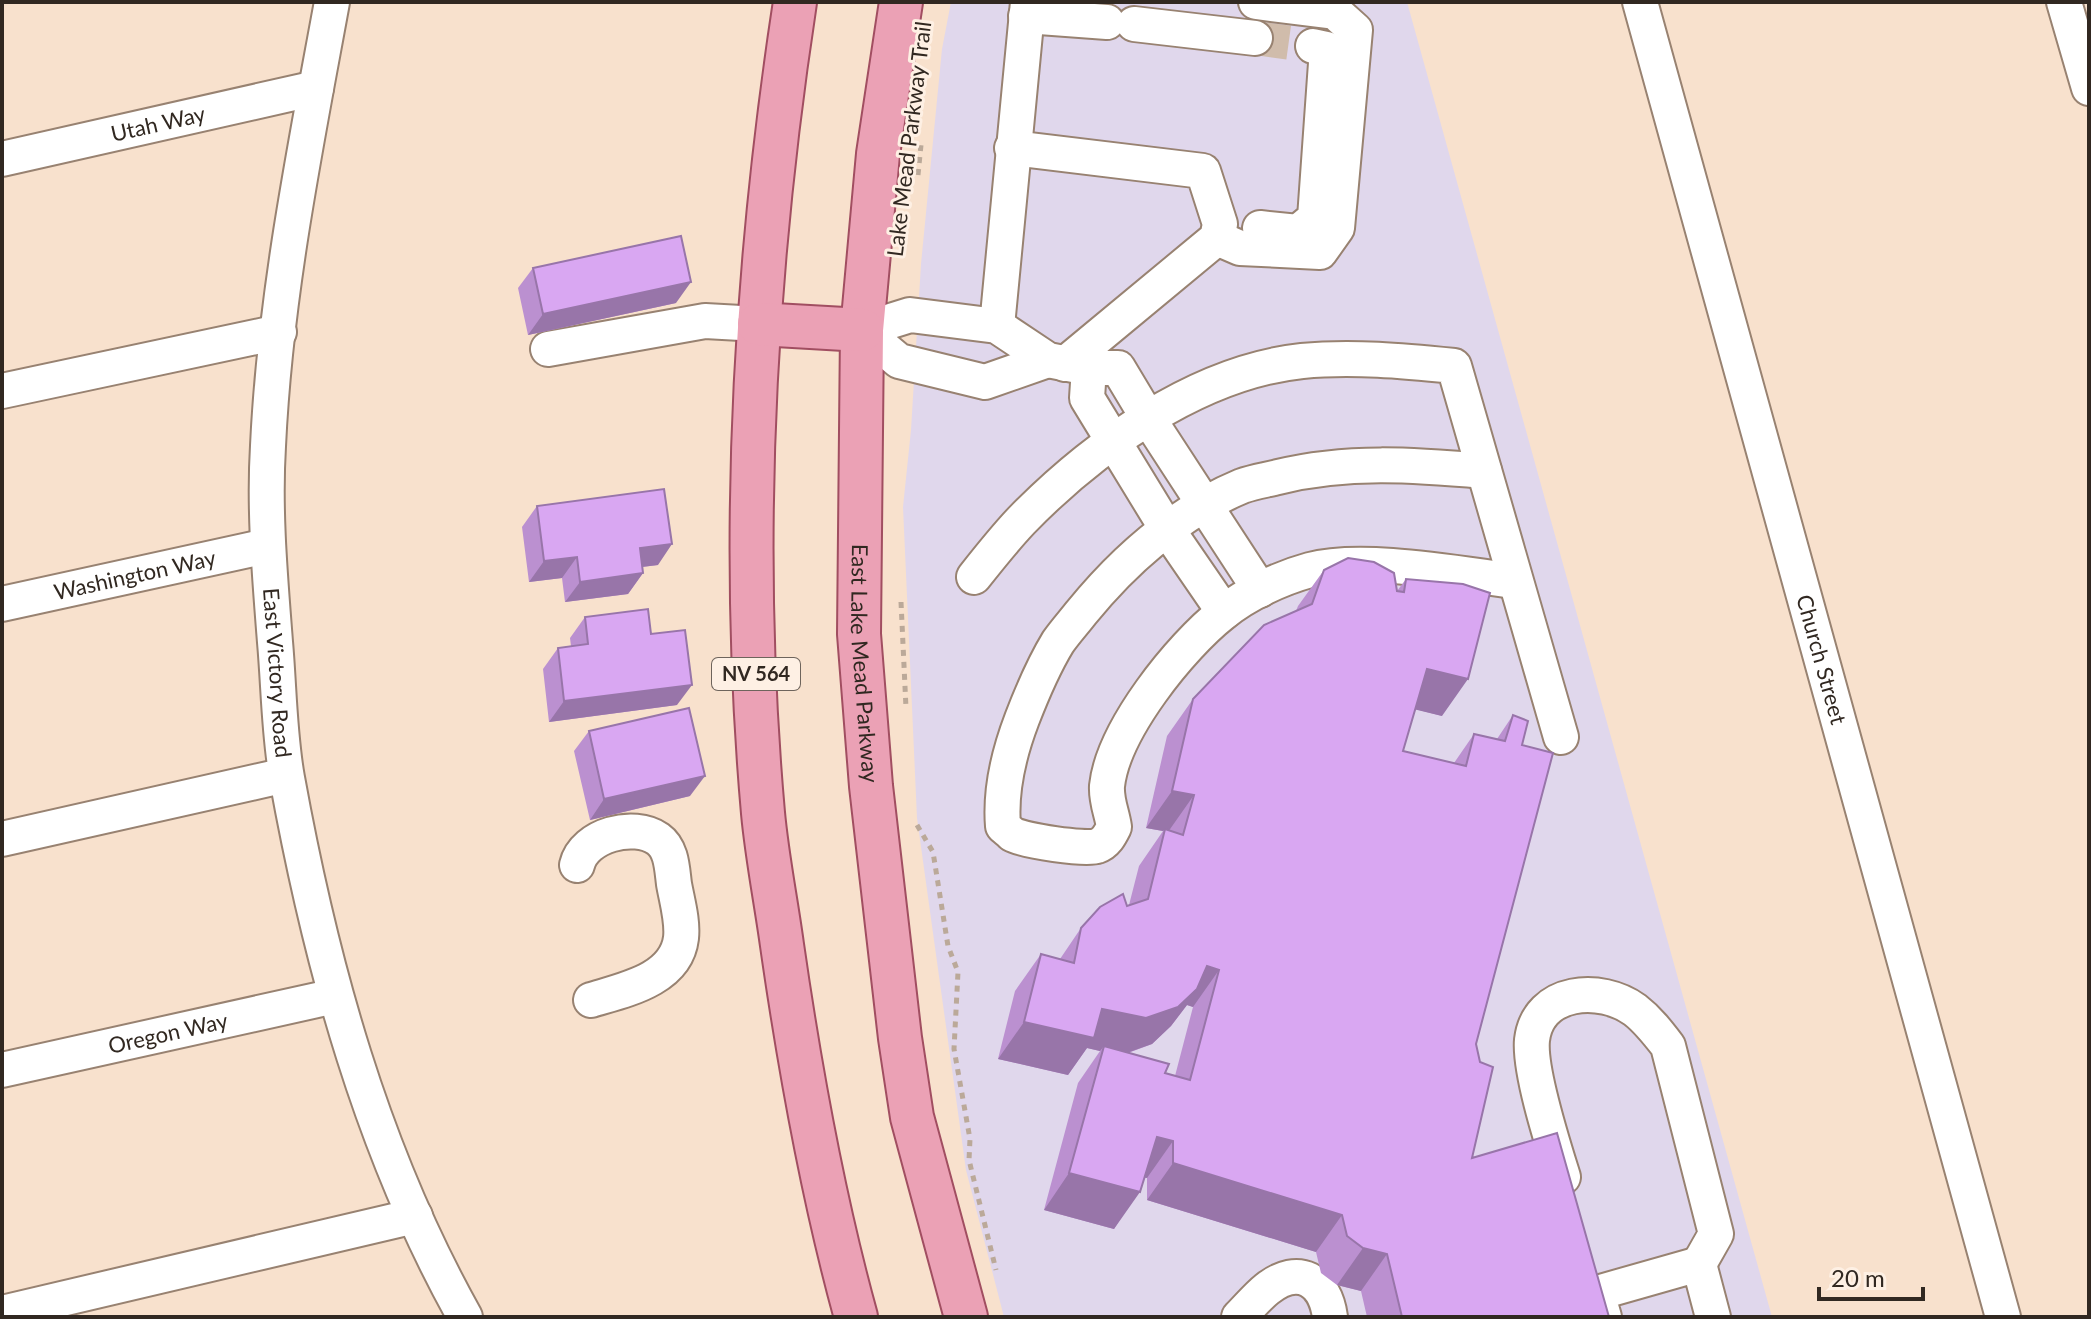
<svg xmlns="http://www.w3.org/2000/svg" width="2091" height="1319" font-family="Lato,sans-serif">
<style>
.medical{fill:#e0d7ec}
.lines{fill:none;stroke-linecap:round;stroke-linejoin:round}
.minor-tunnel{stroke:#d0bcab;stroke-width:34;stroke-dasharray:34 17;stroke-linecap:butt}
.minor-casing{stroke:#988271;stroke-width:38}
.major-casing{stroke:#a14e61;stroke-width:46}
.path{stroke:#bba999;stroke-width:5;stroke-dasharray:6 6;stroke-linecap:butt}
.minor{stroke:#fff;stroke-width:34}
.major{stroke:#eba1b5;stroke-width:42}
.wall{fill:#bb90d0;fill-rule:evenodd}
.shaded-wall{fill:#9875a9}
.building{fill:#d9a7f2;stroke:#9875a9;stroke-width:2}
.labels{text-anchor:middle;stroke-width:6;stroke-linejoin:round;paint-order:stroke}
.shield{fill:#fef0e4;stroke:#6e645c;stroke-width:2}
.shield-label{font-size:20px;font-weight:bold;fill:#312821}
.street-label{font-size:22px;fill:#312821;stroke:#fef0e4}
</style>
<rect width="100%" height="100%" fill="#f8e1cd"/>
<path class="medical" d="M951 2H1407L1772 1317H1004L966 1170 917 818 903 507 911 430 921 264 942 49Z"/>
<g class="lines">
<path class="minor-tunnel" d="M1255 38 1313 46"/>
<g class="minor-casing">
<g id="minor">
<path id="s1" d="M332 2C305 149 275 296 268 446 264 511 270 577 275 642 279 687 279 734 287 778 321 965 372 1151 465 1317"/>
<path id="s2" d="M1640 2 2003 1317"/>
<path d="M2064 2 2089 88"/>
<path d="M1026 16 1107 22"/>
<path d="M1134 24 1255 38"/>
<path d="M1012 148 1203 171 1220 224 1217 238 1065 364"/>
<path id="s3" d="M2 159 316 88"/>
<path d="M1260 228 1298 232 1315 218 1327 49 1313 46"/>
<path d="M1217 238 1240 248 1320 252 1337 228 1355 30 1335 12 1256 2"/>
<path d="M997 326 1028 2"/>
<path d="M862 330 910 315 997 326 1048 360 1089 368H1118L1148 418 1260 590"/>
<path d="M862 330 899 361 985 382 1048 360"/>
<path d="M548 349 705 321 759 324"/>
<path d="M1089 368 1087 398 1167 529 1224 612"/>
<path d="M2 391 279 332"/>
<path d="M1484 471C1414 465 1347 460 1278 477 1266 480 1253 482 1242 486 1177 513 1125 559 1081 613 1074 622 1065 632 1058 642 1044 665 1032 693 1022 719 1009 753 1000 789 1003 826 1004 827 1011 833 1012 834 1024 841 1086 850 1097 846 1106 843 1110 835 1114 827 1112 813 1106 801 1107 786 1113 730 1180 647 1223 613 1246 594 1281 578 1310 570 1363 556 1459 574 1515 581"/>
<path d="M974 577C989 558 1004 539 1021 521 1092 448 1197 372 1302 361 1352 356 1404 361 1454 366L1561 737"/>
<path id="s4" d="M2 604 267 546"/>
<path d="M2 839 286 775"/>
<path d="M577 865C584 835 634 822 658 839 672 849 672 869 674 884 677 901 683 921 681 938 676 980 624 990 591 1000"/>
<path id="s5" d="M2 1070 335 996"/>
<path d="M1563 1177C1553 1145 1529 1071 1532 1040 1538 989 1601 985 1635 1010 1648 1020 1658 1033 1668 1046L1716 1234 1699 1264"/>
<path d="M2 1313 415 1216"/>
<path d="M1239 1317C1248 1308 1257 1297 1267 1289 1299 1264 1325 1280 1330 1317"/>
<path d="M1604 1317 1597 1293 1699 1264 1713 1317"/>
</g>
</g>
<g class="major-casing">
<g id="major">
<path d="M795 2C754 270 739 542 763 813 767 857 776 901 782 945 800 1070 822 1194 856 1317"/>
<path id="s6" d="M901 2 878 154 862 330 859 634 871 786 900 1038 912 1117 966 1317"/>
<path d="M759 324 862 330"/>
</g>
</g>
<path class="path" d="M918 175 921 145
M901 602 906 708
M917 825 933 852 948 946 958 972 954 1049 970 1139 969 1160 996 1270"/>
<use href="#minor" class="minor"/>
<use href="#major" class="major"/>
</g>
<path class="wall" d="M533 268 676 303 528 335 518 288Z
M537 506 658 565 642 567 643 573 628 594 565 602 562 578 529 582 522 527Z
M1324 570 1397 591 1406 579 1442 716 1415 709 1403 751 1454 763 1474 734 1497 739 1513 715 1522 745 1476 1044 1472 1158 1609 1317H1367L1361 1291 1337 1285 1321 1273 1316 1252 1147 1200V1178H1145L1114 1229 1044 1210 1078 1083 1100 1051 1087 1048 1068 1075 998 1059 1015 991 1041 954 1060 959 1081 928 1129 905 1139 866 1163 831 1146 828 1167 736 1193 699 1296 611 1298 606ZM1187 1005 1193 1007 1175 1076 1165 1073 1128 1053 1152 1044 1171 1026Z
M585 617 651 634 677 705 549 722 543 669 558 648 571 646 570 638Z
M589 731 690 796 590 820 574 751Z"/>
<path class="shaded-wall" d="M691 282 676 303 528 335 543 314Z
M672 544 658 565 625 569 640 548Z
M577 557 562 578 529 582 544 561Z
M643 573 628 594 565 602 580 582Z
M1427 669 1468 679 1442 716 1401 706Z
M692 685 677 705 549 722 564 701Z
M705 776 690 796 590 820 604 799Z
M1172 791 1194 795 1168 832 1165 829 1163 831 1146 828Z
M1207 966 1219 970 1193 1007 1187 1005 1171 1026 1152 1044 1121 1055 1104 1046 1100 1051 1087 1048 1068 1075 998 1059 1024 1022 1102 1009Z
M1157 1137 1173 1141 1147 1178 1131 1174Z
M1173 1163 1342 1215 1316 1252 1147 1200Z
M1069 1173 1140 1192 1114 1229 1044 1210Z
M1363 1248 1387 1254 1361 1291 1337 1285Z"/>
<path class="building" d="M681 236 691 282 543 314 533 268Z
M664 489 672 544 640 548 643 573 580 582 577 557 544 561 537 506Z
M1348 558 1374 562 1394 573 1397 591 1404 592 1406 579 1463 584 1490 593 1468 679 1427 669 1403 751 1466 766 1474 734 1505 741 1513 715 1528 721 1522 745 1553 753 1476 1044 1480 1062 1493 1067 1472 1158 1557 1133 1609 1317H1402L1387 1254 1363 1248 1347 1236 1342 1215 1173 1163V1141L1157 1137 1140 1192 1069 1173 1104 1046 1169 1064 1165 1073 1190 1080 1219 970 1207 966 1197 989 1178 1007 1146 1018 1102 1009 1094 1038 1024 1022 1041 954 1074 963 1081 928 1100 907 1123 894 1127 906 1148 899 1165 829 1183 835 1194 795 1172 791 1193 699 1264 625 1312 604 1324 570Z
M648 609 651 634 685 630 692 685 564 701 558 648 588 644 585 617Z
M689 708 705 776 604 799 589 731Z"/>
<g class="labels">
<rect class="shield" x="712" y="658" width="88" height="32" rx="6"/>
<g class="shield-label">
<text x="756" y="681">NV 564</text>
</g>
<g class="street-label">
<text dy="8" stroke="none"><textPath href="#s3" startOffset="160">Utah Way</textPath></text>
<text transform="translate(909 139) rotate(-83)" y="8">Lake Mead Parkway Trail</text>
<text dy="8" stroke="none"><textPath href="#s4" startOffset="136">Washington Way</textPath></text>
<text dy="8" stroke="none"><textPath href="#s2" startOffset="682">Church Street</textPath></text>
<text dy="8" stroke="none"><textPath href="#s6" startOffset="664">East Lake Mead Parkway</textPath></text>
<text dy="8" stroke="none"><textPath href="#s1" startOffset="676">East Victory Road</textPath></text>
<text dy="8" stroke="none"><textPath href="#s5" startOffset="170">Oregon Way</textPath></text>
</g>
</g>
<rect width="2091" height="1319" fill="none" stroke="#312821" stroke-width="8"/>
<path d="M1819 1287v12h104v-12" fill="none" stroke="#312821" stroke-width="4"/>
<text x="1831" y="1287" font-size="24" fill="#312821" stroke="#fef0e4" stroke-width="6" paint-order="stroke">20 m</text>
</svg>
